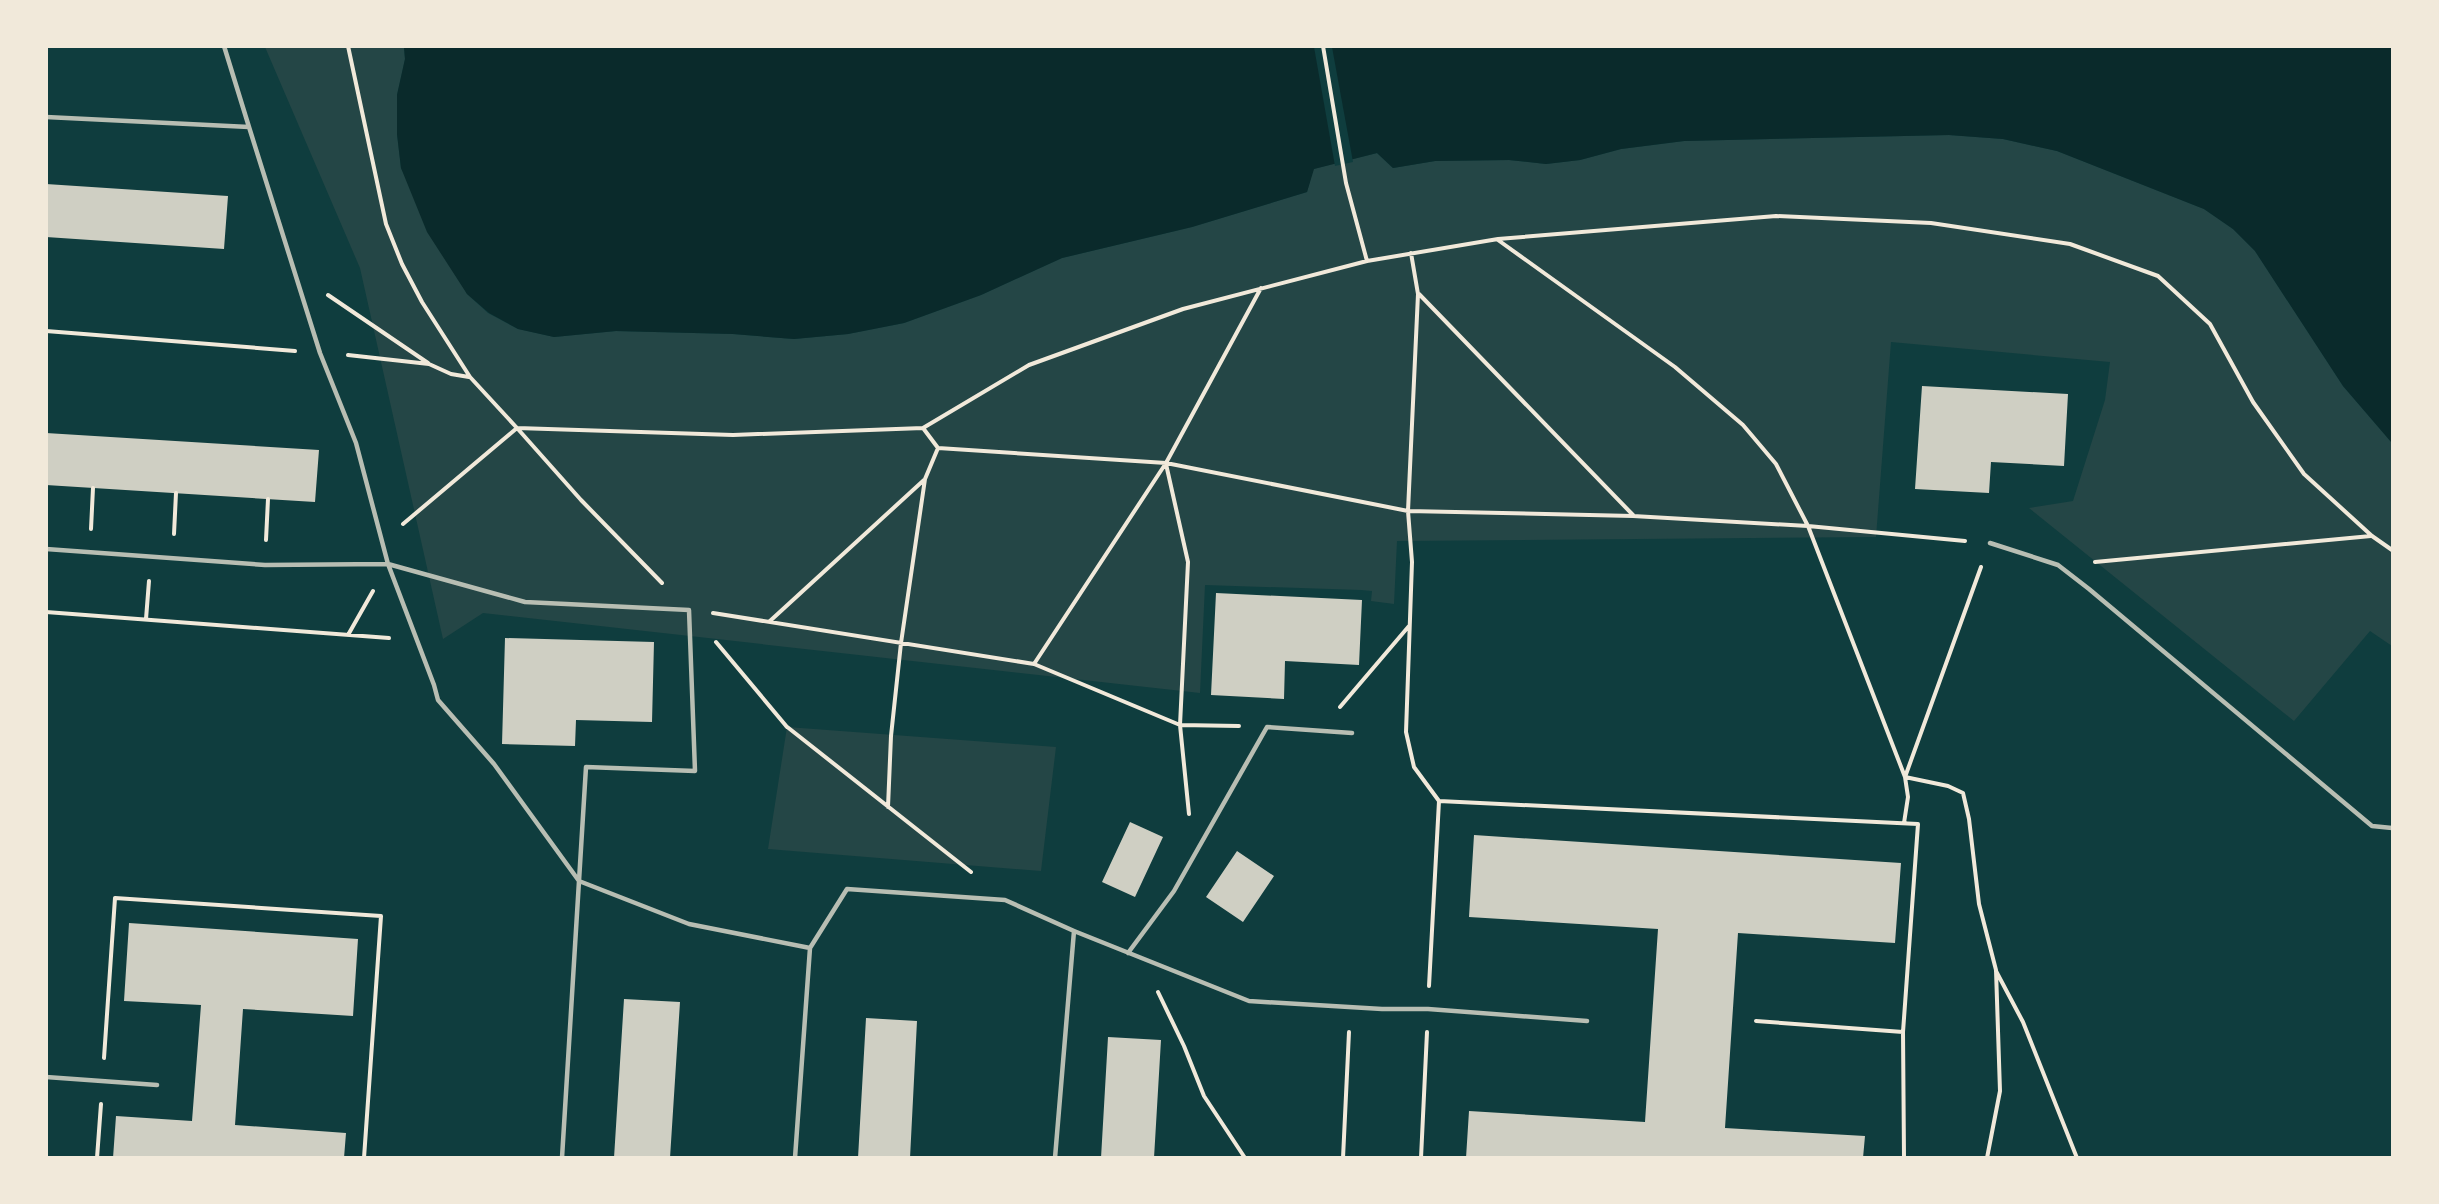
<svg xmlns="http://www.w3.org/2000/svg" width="2439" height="1204" font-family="Arial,sans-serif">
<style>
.green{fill:#244646}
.water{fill:#0a2a2b}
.pier{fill:#0f3d3e}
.building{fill:#cfcfc3}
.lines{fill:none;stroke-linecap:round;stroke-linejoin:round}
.path{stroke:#f1e9da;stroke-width:4}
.service{stroke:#b8beb3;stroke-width:4.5}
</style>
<rect width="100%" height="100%" fill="#0f3d3e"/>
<path class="green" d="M265 47H404L405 59 397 95V134L401 168 467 294 488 313 518 329 554 337 616 331 733 334 794 339 848 334 904 323 981 295 1062 258 1192 227 1307 192 1313 169 1377 153 1393 168 1435 161 1509 160 1546 164 1580 160 1621 149 1684 141 1949 135 2003 139 2057 151 2204 209 2233 229 2255 251 2343 386 2392 443V646L2370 631 2294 721 2029 508 2073 501 2105 400 2110 362 1891 342 1876 537 1397 541 1394 604 1371 601 1372 591 1361 590 1205 585 1200 693 483 613 443 639 360 268Z
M787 727 1056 747 1041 871 768 849Z"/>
<path class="water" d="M404 47H2392V443L2343 386 2255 251 2233 229 2204 209 2057 151 2003 139 1949 135 1684 141 1621 149 1580 160 1546 164 1509 160 1435 161 1393 168 1377 153 1314 169 1307 192 1192 227 1062 258 981 295 904 323 848 334 794 339 733 334 616 331 554 337 518 329 489 313 467 294 427 232 401 168 397 134V95L405 59Z"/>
<path class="pier" d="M1314 47H1332L1353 162 1335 166Z"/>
<path class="building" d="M46 184 228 196 224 249 46 237Z
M1922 386 2068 394 2064 466 1991 462 1989 493 1915 489Z
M46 433 319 450 315 502 46 485Z
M1216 593 1362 600 1359 665 1285 661 1284 699 1211 695Z
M505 638 654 642 652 722 576 720 575 746 502 744Z
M1130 822 1163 837 1135 897 1102 882Z
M1474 835 1901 863 1895 943 1738 933 1725 1128 1865 1136 1863 1158H1466L1469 1111 1645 1122 1658 929 1469 917Z
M1237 851 1274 876 1243 922 1206 897Z
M129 923 358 939 353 1016 243 1009 235 1125 346 1133 344 1158H113L116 1116 192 1121 201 1005 124 1001Z
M624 999 680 1002 670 1158H614Z
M866 1018 917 1021 910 1158H858Z
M1108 1037 1161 1040 1154 1158H1101Z"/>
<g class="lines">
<path class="path" d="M348 46 386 224 402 264 422 302 470 377 517 428 733 435 923 428 1029 365 1183 309 1367 261 1498 239 1776 216 1931 223 2070 244 2158 276 2210 324 2253 402 2304 474 2372 536 2392 550
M1323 46 1346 183 1367 261
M1498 240 1675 367 1743 425 1776 464 1808 526 1965 541
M1411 253 1418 294 1408 511 1412 562 1406 732 1414 767 1439 801
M1419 294 1633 515
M328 295 428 363
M46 331 295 351
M348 355 429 364 451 374 469 377
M923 428 938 448
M1166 464 1188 562 1180 725 1239 726
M403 524 517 428 581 500 662 583
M91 529 93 488
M174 534 176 493
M266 540 268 499
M2095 562 2371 536
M46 612 389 638
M713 613 1034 664 1166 463 1261 288
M146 619 149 581
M770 621 924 480
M348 635 373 591
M716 642 787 727
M1034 664 1180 725 1189 814
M1340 707 1409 626
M786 726 971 872
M888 807 891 736 901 643 925 479 938 448 1166 463 1408 511 1633 516 1808 526 1905 777 1948 786 1963 793 1969 819 1979 904 1996 970 2000 1091 1987 1158
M1904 823 1908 797 1905 777 1981 567
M1996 971 2023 1022 2077 1158
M1429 986 1439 801 1918 824 1903 1032
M1158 992 1184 1046 1204 1096 1245 1158
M1756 1021 1903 1032 1904 1158
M104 1058 115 898 381 916 364 1158
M97 1158 101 1104
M1343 1158 1349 1032
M1421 1158 1427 1032"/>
<path class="service" d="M46 117 249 127 224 46
M249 127 320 353 356 443 388 564 434 685 438 700 494 764 579 881 689 924 810 948 847 889 1005 900 1074 931 1249 1001 1382 1009H1428L1587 1021
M1990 543 2058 565 2089 589 2372 826 2392 828
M46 549 265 565 388 564 525 602 689 610 695 771 586 767 562 1158
M1128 953 1174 891 1267 727 1352 733
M46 1077 157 1085
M795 1158 810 948
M1055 1158 1074 931"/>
</g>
<rect width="2439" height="1204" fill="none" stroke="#f1e9da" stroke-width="96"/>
</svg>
